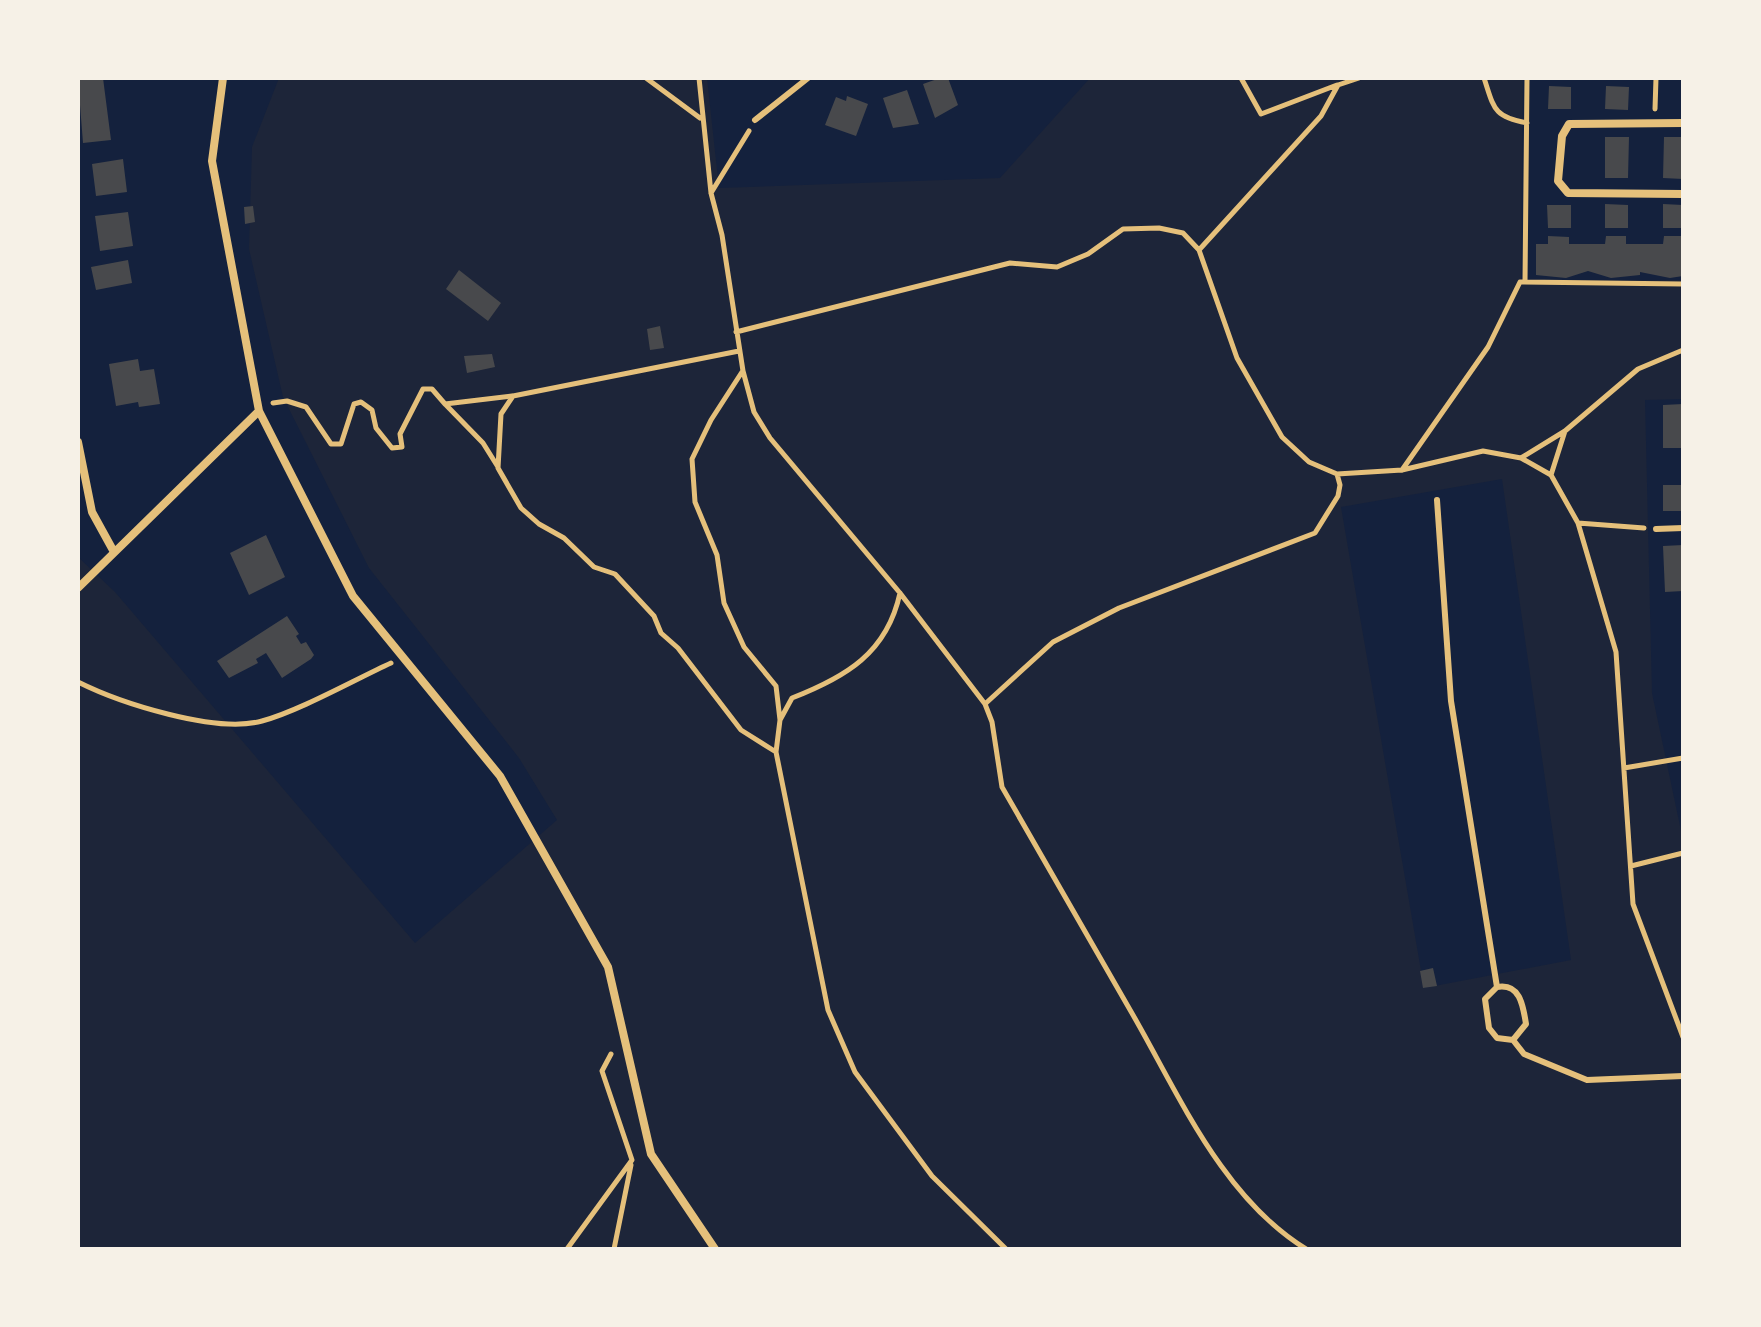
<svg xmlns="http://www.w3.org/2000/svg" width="1761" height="1327" font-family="'Roboto Condensed',sans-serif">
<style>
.green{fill:#1d2539;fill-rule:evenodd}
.building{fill:#48494c}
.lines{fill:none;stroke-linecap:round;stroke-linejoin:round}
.path{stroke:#e5c07b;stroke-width:5}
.service{stroke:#e5c07b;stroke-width:6}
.minor{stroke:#e5c07b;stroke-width:8}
</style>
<rect width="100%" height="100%" fill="#14213d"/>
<path class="green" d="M279 78H707L719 188 1000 178 1090 78H1523L1521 281 1683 280V399L1645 400 1652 693 1683 840V1249H78V557L115 592 415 943 557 820 519 758 369 568 283 397 249 249 252 147ZM1502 479 1571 960 1424 988 1341 507Z"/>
<path class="building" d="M103 78 111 140 83 143 78 80Z
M940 78H948L958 105 935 118 923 84Z
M1549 86 1571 87V109H1548Z
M1606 86 1629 87 1628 110 1605 109Z
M907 90 919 124 893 128 883 98Z
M847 96 868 104 856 136 825 125 836 97 846 101Z
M1605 137H1629L1628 178H1605Z
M1664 137H1683V179L1663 178Z
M123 159 127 192 96 196 92 164Z
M1605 204 1628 205V228H1605Z
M1663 204 1683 205V228H1663Z
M1547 205H1571V228H1548Z
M253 206 255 222 245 224 244 207Z
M128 212 133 246 100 251 95 216Z
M1548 236 1569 237V244H1605L1606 236H1626V244H1663L1664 236H1683V276L1670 278 1640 272V275L1611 278 1588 271 1566 278 1536 275V244H1548Z
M128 260 132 283 96 290 91 267Z
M459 270 501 303 488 321 446 289Z
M660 326 664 348 650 350 647 329Z
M492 354 495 367 467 373 464 356Z
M138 359 140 371 154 369 160 404 139 407 138 402 116 406 109 364Z
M1683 404V448H1663V405Z
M1663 485H1683V511H1663Z
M266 535 285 577 249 595 230 553Z
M1683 545V591L1665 592 1663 546Z
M287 616 299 634 296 636 301 644 306 642 314 655 311 659 282 678 266 653 256 659 258 663 229 678 217 661Z
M1433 968 1437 986 1423 988 1420 971Z"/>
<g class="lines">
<path class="path" d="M646 78 700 118
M699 78 711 193 722 235 743 371 754 412 770 438 900 593 985 704 992 722 1002 787C1046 863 1090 939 1133 1015 1180 1097 1223 1198 1306 1249
M1241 78 1261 114 1337 85
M1484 78C1494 108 1493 117 1527 123
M1655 109 1656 78
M711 193 749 131
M1199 250 1321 116 1338 85 1359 78
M1525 282 1527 78
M736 332 1010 263 1057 267 1088 254 1123 229 1159 228 1183 233 1199 250 1237 358 1282 437 1309 462 1337 474
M739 351 513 396 501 414 498 468 521 508 539 524 564 538 594 567 615 574 654 616 661 633 678 648 741 730 776 752 828 1010 855 1072 932 1176 1006 1249
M742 372 711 420 692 459 695 502 717 555 724 603 744 647 776 686 780 720
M273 403 287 401 306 407 331 444H341L354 404 361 402 372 410 376 428 392 448 402 447 400 434 423 389H432L445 404 512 396
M446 405 483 443 498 467
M1565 431 1638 369 1683 350
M1521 458 1565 431 1551 475
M1402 470 1488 347 1520 282 1683 284
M1578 523 1644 528
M78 682C120 703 216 734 262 721 299 711 354 680 391 663
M985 704 1053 642 1119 608 1315 533 1338 496 1340 485 1337 474 1402 470 1483 451 1521 458 1551 475 1578 523 1616 652 1633 904 1683 1037
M776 752 780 720 792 698C846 677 887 653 900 593
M1624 768 1683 758
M1631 866 1683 853
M567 1249 632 1160 602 1071 611 1054
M614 1249 631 1165"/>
<path class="service" d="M755 120 808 78
M1437 500 1451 701 1497 987
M1656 529 1683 528
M1497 987C1520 983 1523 1005 1526 1024L1513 1040 1497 1038 1489 1028 1485 999Z
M1513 1040 1524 1054 1587 1080 1683 1076"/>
<path class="minor" d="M223 78 212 161 259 411 353 596 500 776 608 967 651 1154 715 1249
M1683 123 1569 124 1562 136 1558 181 1568 193 1683 194
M78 442 92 512 114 552
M78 588 259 411"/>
</g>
<rect width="1761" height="1327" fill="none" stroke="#f6f1e7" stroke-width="160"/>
</svg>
